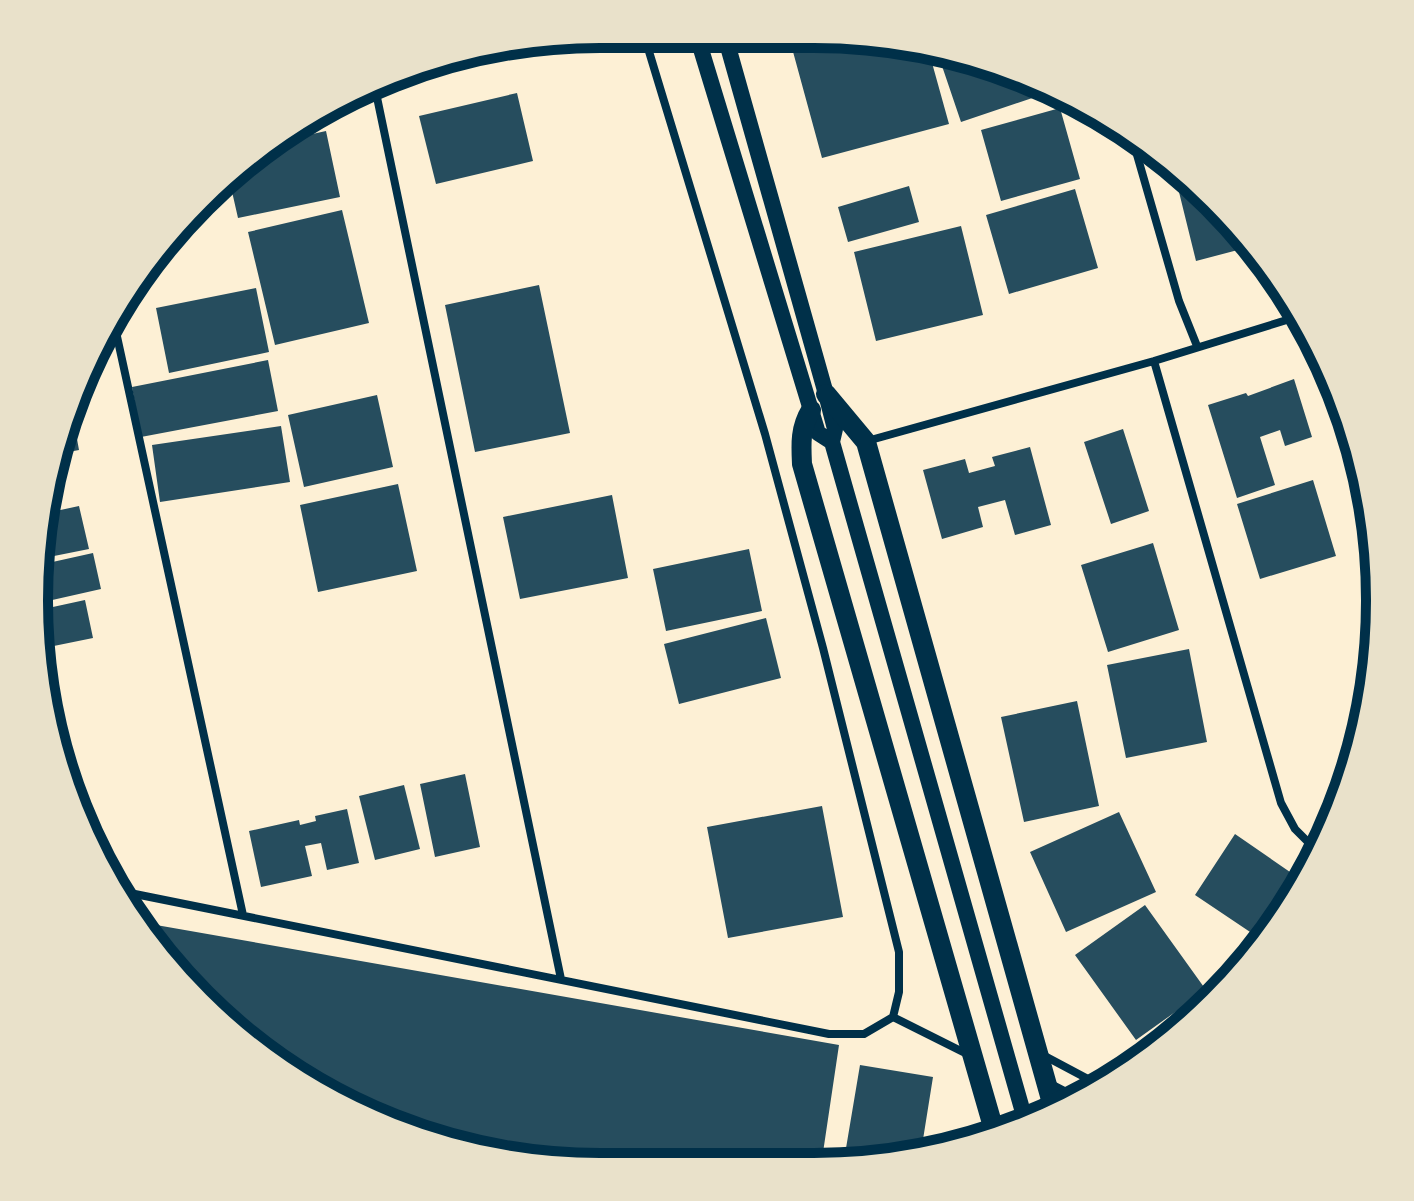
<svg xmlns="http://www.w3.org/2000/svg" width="1414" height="1201" font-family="Poppins,sans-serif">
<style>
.building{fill:#264d5e}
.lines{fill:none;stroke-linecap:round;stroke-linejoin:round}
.minor{stroke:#003049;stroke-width:8}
.secondary{stroke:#003049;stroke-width:16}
.trunk{stroke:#003049;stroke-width:20}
.rim{fill:none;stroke:#003049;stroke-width:10}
</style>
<rect width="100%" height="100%" fill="#fdf0d5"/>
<path class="building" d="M789 37 887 39 929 52 949 124 822 158Z
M954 59 1056 90 961 122 941 63Z
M517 93 533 161 436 184 419 116Z
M1060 108 1080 179 1001 201 981 130Z
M326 131 340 197 238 218 228 174 276 142Z
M909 186 919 222 848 242 838 207Z
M1197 188 1240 227 1253 246 1196 261 1179 192Z
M1075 189 1098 268 1009 294 986 215Z
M342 210 369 323 275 345 248 232Z
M961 226 983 315 876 341 854 252Z
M539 285 570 433 475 452 445 305Z
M256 288 269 352 169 373 156 308Z
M268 360 278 411 141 437 132 387Z
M1326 366 1350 418 1353 433 1338 438 1318 369Z
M1294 379 1312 437 1285 446 1280 430 1260 437 1275 485 1237 498 1208 405 1246 393 1248 396Z
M377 395 393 467 304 487 288 415Z
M71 406 79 450 58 454Z
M281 426 290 482 160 502 152 445Z
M1123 429 1149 511 1111 524 1084 442Z
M1030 447 1051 525 1015 535 1005 500 978 507 983 527 942 539 923 470 965 459 969 473 995 466 992 457Z
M1313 480 1336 556 1260 579 1237 504Z
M398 484 417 571 318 592 300 505Z
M612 495 628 578 520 599 503 517Z
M1368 495 1375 526V565L1357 499Z
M79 506 89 549 39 559V526L42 514Z
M1153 543 1179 630 1108 652 1081 565Z
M749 549 762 611 666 631 653 569Z
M93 553 101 589 39 603V565Z
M85 600 93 638 39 649V610Z
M766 618 781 678 679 704 664 644Z
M1189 649 1207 742 1126 758 1107 665Z
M1077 701 1099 806 1024 822 1001 717Z
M465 774 480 847 435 857 420 784Z
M404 785 420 849 375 860 359 796Z
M822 806 843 917 728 938 707 827Z
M347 809 359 863 327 870 321 843 305 846 312 876 261 887 249 831 299 820 300 825 316 821 315 816Z
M1119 812 1156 892 1066 932 1030 852Z
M1235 834 1303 881 1265 942 1195 895Z
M1145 905 1206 990 1136 1040 1075 955Z
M139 922 839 1045 821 1166 600 1167 564 1163 430 1138 384 1124 285 1071 200 1001Z
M1181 1014 1192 1022 1160 1046Z
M860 1065 933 1077 921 1152 843 1166Z"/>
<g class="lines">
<path class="minor" d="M374 83 561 979
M1131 134 1179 301 1197 346
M113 318 243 915
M1154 361 1281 803 1295 829 1320 854
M867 441 1154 361 1303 315
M115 890 829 1034H864L893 1017 899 992V952L823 648 765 434 644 35
M893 1017 971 1056
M1041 1054 1103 1087
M1049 1083 1080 1099"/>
<path class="secondary" d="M697 36 818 433 832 442
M725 36 826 394 835 429 832 442 1026 1123"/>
<path class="trunk" d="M826 394 866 442 1054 1110
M811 410C800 428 801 444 802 464L996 1137"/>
</g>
<path d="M0 0H1414V1201H0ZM600 48H814A552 552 0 0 1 1366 600V601A552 552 0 0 1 814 1153H600A552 552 0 0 1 48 601V600A552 552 0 0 1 600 48Z" fill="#e9e1ca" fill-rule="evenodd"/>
<path class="rim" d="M600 48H814A552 552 0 0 1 1366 600V601A552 552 0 0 1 814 1153H600A552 552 0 0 1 48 601V600A552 552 0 0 1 600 48Z"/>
</svg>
